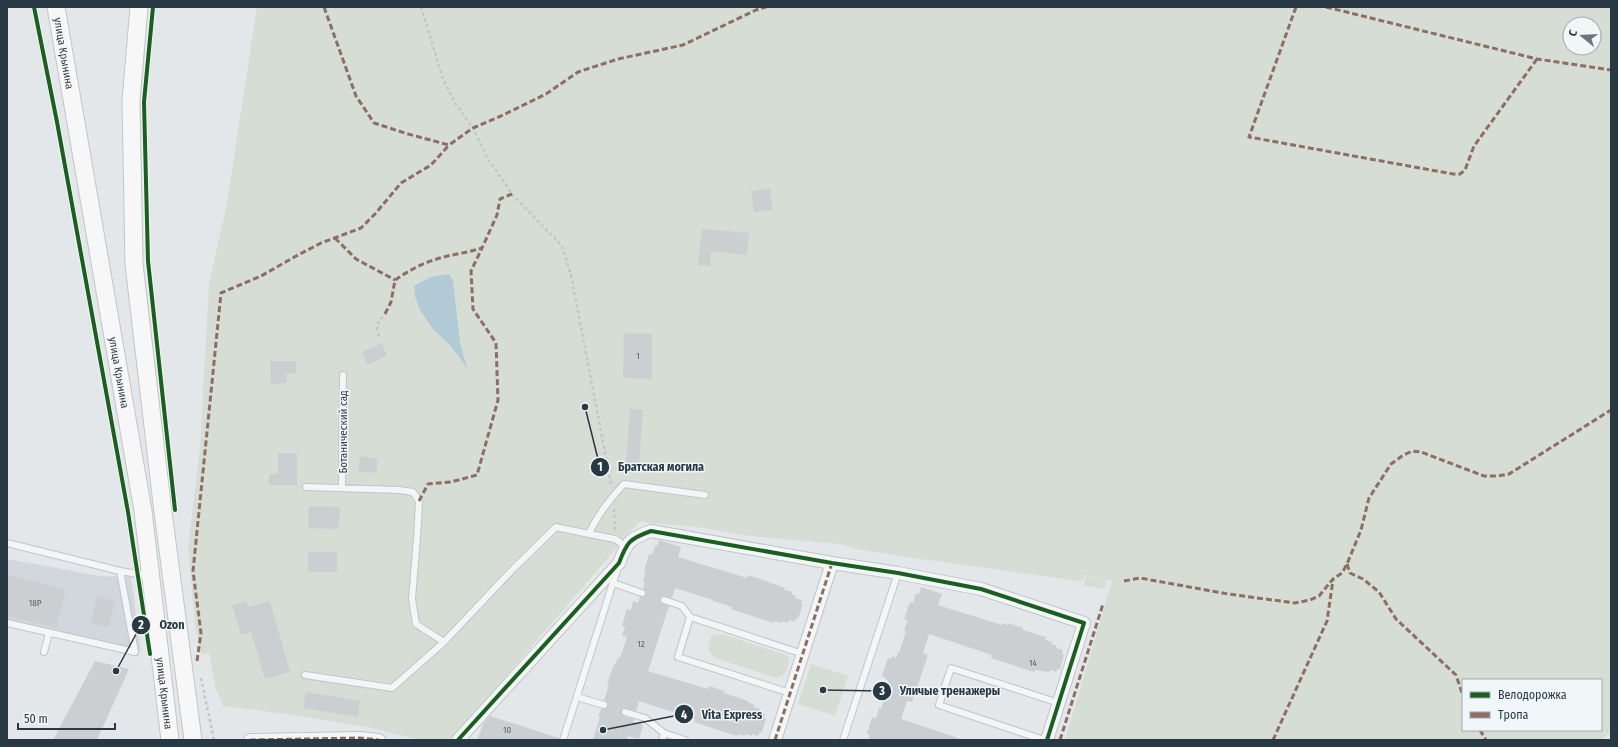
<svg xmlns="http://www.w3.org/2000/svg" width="1618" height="747" font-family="'Fira Sans Condensed',sans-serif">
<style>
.built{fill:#d1d7dc}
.green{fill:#d6ddd4;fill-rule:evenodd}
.water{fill:#b1cad5}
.building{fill:#cccfd1}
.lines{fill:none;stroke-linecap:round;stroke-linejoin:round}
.lane-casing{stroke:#c2c5c7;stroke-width:8}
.street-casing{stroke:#c2c5c7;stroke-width:14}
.secondary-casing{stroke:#c2c5c7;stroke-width:19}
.path{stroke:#c2c6c8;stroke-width:2.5;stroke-dasharray:3 3;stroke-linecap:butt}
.lane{stroke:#f3f5f6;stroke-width:6}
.street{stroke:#f3f5f6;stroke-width:12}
.secondary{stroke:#f7f7f7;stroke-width:17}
.quiet{stroke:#8d6e63;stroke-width:3;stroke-dasharray:6 3;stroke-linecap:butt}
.cycleway-casing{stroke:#f1f6f8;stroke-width:6}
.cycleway{stroke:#1b5e20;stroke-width:4}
.labels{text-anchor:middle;stroke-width:3;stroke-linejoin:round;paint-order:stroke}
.number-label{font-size:9px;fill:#525f68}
.street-label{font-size:11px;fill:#293944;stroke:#f1f6f8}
.leader{fill:none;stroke:#293944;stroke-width:1.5}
.callout-dot{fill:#293944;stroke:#f1f6f8;stroke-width:1.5}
.mark-label{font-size:12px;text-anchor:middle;font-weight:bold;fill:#fff}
.callout-label{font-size:12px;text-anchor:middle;font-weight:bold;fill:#293944;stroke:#f1f6f8;stroke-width:3;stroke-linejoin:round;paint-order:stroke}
</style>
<rect width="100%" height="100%" fill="#e4e7e9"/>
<path class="built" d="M7 559 100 576 131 577 141 651 7 620Z"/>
<path class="green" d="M257 7H1611V733L1601 740H1065L1112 581 1085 575 1083 580 1078 581 899 556 861 550 840 544 749 536 697 527 639 522 451 740H419L367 727 286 714 223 706 215 686 209 653 201 654 195 625 188 548 200 447 209 284 227 203ZM1570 24H1594V48H1570ZM1463 680H1601V730H1463Z
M1086 576 1107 580 1104 589 1083 585Z
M723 634 786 655 789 659C788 670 787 675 776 678L715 658C706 651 707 645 712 636Z
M811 664 848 676 835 716 798 704Z"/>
<path class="water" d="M449 274 453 281 460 343 467 368 451 346 432 328 419 308 415 296 414 286 431 277Z"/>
<path class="building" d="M770 188 773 210 754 212 751 191Z
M702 229 749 233 747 255 711 251 710 266 698 265Z
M624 333 652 334V379L623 378Z
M382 343 387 356 367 365 362 352Z
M270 361H296V373L286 374 287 383 271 384Z
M630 409 643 410 639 464 626 463Z
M278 453H297V485H269V474H278Z
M360 456 378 459 376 473 358 471Z
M309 506 340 507 339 529 308 528Z
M659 540 681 547 678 557 747 578 748 575 763 580 785 588 784 590 792 592 791 594 796 596 795 598 802 600 801 604H803L798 619 796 618 795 622 789 620 788 623 782 621V623L774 621V623L731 609 732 607 713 601V600L675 588 672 598 663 596 660 598 661 603 669 606 648 671 708 689 709 686 725 691 724 693 748 701 747 702 755 705 754 707 760 709 759 712 765 714 764 718 766 719 762 732H760L758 736 752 734V736L745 734V736L737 734V736L694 722 695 719 639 701 636 711 624 708 622 709 621 713 623 716 634 719 633 722 643 725 639 739 628 736 627 740H593L600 717 598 716 601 709H605L608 707 607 702 604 700 609 685 607 684 614 664 615 665 618 657 620 658 627 637 622 636 625 627 622 626 627 609 631 610 633 601 638 603 640 597H643L646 595V592L643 589 645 582 643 581 646 572 644 571 649 554 652 555 655 546H657Z
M308 552H337V572H308Z
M7 575 66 590 56 628 7 616Z
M921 587 942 594 938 605 1002 625V623L1008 625 1009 623 1023 628V630L1046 637 1045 640 1052 642 1051 644 1057 646 1056 648 1063 650 1062 654 1064 655 1060 669H1057L1056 672 1050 670 1049 672 1035 670 1034 672 991 658 992 655 929 634 923 653 928 655 912 702 907 701 901 719 958 738V740H868L870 735 867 734 872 717 876 718 879 708 881 709 889 687 886 686 888 680 885 679V677L882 676 888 658 891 659 892 656 896 658 898 652 899 653 906 631 904 630 908 620 904 619 910 602 913 603 916 593 919 594Z
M97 596 115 601 109 627 91 623Z
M246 601 248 607 270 601 290 672 265 679 251 632 241 635 232 605Z
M95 661 129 669 97 740H53Z
M306 692 360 701 358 717 303 708Z
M490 716 559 738V740H477L483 724Z"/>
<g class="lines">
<g class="lane-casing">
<path id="lane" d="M306 487 399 490 413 492 419 501 417 538 412 599 416 624 444 642
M342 488 343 375
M7 543 120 571 150 576
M625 546 615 539 589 534C597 515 611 498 624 484L705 495
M613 583 642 593
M664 600 682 606 690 617
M7 623 135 652 120 571
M44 652 49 633
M305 675 392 688 444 642 514 568 556 527 589 534
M790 693 678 657 690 617 803 654
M577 697 604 705
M625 712 645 718 664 733
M563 740 617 570
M662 740 664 733 685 740
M843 740 898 573
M1044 740 939 705 951 668 1059 703"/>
</g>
<g class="street-casing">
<path id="street" d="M250 740 360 738 379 740
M458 740 619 563C627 542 629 539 651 531L832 563 898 573 981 589 1084 623 1047 740
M775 740 832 563"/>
</g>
<g class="secondary-casing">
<g id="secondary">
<path id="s1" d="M56 7 143 511 170 740"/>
<path d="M139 7 131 101 134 264 163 512 193 740"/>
</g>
</g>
<path class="path" d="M421 7 443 79 455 103 473 128 488 159 512 194 562 246 571 275 611 484
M379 336C375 327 378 321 385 314
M614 509 615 530
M201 678 214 740"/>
<use href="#lane" class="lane"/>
<use href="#street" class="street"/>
<use href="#secondary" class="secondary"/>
<path class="quiet" d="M324 7 356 96 374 123 408 134 449 145 473 128 501 116 546 94 578 72 618 59 683 45 756 10 766 7
M1296 7 1249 137 1453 174H1460L1465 170 1474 146 1537 59
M1326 7 1537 59 1611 70
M335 238 356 259 395 280
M385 314 391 302 395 280C407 272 422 263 437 259 452 254 467 253 482 248L497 215 500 199 512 194
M419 501 428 484 451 482 477 475 498 400 496 343 473 309 471 271 482 248
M1347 564 1350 573 1363 579 1379 592 1396 619 1456 675 1463 696
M1124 581 1140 578 1228 594 1295 603 1310 600 1319 596 1333 579 1342 573 1347 564 1361 530 1369 498 1391 464 1402 456 1412 451 1421 452 1484 476H1498L1509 474 1611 410
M197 661 201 633 193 571 221 293 261 276 298 255 321 243 361 228 375 214 401 183 431 165 449 145
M1480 730 1486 740
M250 740 360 738 379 740
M775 740 832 563
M1060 740 1103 604
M1273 740 1327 621 1333 580"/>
<g class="cycleway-casing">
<path id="cycleway" d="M34 7 57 122 128 512 150 654
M153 7 144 102 148 261 175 510
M458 740 619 563C627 542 629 539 651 531L832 563 898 573 981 589 1084 623 1047 740"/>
</g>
<use href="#cycleway" class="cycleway"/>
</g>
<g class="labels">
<g class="number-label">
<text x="638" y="359">1</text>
<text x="35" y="606">18Р</text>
<text x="641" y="647">12</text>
<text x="1033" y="666">14</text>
<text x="507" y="733">10</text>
</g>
<g class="street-label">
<text dy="4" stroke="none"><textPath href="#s1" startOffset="47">улица Крынина</textPath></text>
<text dy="4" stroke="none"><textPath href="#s1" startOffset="371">улица Крынина</textPath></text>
<text transform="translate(343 432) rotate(-90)" y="4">Ботанический сад</text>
<text dy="4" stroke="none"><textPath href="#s1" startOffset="695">улица Крынина</textPath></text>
</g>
</g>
<path class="leader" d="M585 407L600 467M116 671L141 625M823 690L882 691M603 730L684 714"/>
<g class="callout-dot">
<circle cx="585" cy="407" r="4"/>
<circle cx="116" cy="671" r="4"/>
<circle cx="823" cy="690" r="4"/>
<circle cx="603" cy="730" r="4"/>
<circle cx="600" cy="467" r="10"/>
<circle cx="141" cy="625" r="10"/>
<circle cx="882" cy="691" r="10"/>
<circle cx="684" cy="714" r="10"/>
</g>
<g class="mark-label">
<text x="600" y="471">1</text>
<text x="141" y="629">2</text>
<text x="882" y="695">3</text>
<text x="684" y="719">4</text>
</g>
<g class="callout-label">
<text x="661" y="471">Братская могила</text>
<text x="172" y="629">Ozon</text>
<text x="950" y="695">Уличые тренажеры</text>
<text x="732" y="719">Vita Express</text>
</g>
<rect width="1618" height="747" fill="none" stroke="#293944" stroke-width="16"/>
<rect x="1462" y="679" width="140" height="52" fill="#f1f6f8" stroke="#a1aab0"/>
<rect x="1470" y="692" width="20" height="6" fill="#1b5e20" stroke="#a1aab0"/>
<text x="1498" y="699" font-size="12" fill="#293944">Велодорожка</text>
<rect x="1470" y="712" width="20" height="6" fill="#8d6e63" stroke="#a1aab0"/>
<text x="1498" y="719" font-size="12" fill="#293944">Тропа</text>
<g transform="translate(1582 36) rotate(288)"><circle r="19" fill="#f1f6f8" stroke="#a1aab0"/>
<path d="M0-3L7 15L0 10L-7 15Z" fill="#6a767e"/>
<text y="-6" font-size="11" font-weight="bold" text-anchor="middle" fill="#293944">С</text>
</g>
<path d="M18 723v6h97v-6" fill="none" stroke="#293944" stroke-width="2"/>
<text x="24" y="723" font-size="12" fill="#293944" stroke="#f1f6f8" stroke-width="3" paint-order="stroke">50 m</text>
</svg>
